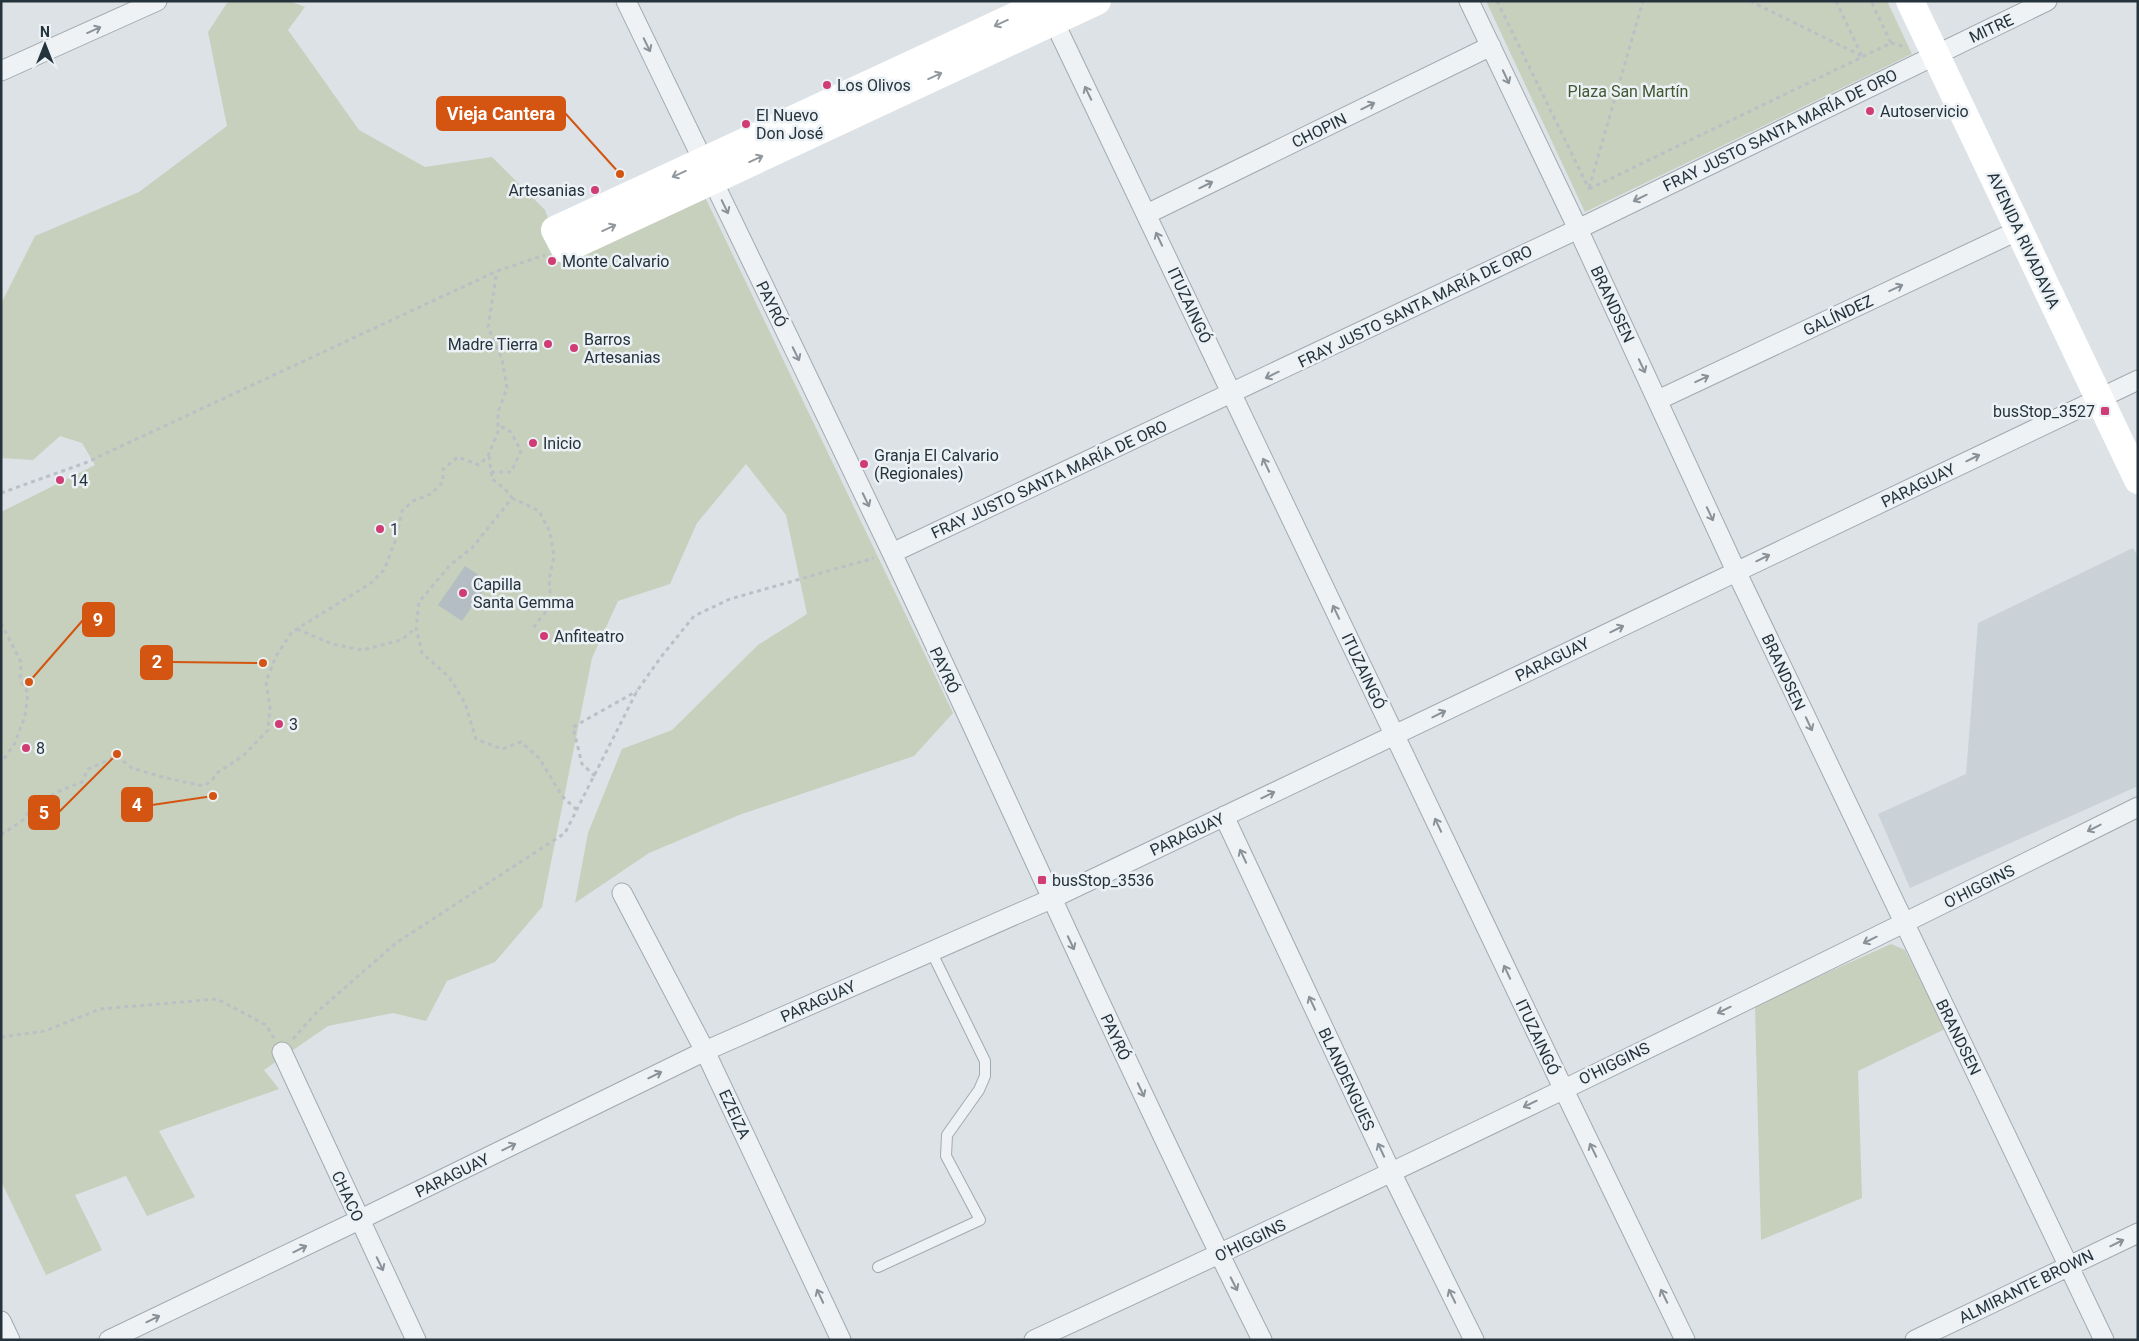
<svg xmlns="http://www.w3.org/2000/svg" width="2139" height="1341" font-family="Roboto,sans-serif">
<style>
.built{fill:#cad2d8}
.green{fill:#c6d0bd}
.building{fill:#b3bdc3}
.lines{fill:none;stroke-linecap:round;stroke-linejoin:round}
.lane-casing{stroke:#a1aab0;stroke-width:12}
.street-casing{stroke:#a1aab0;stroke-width:21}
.path{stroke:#bac0c5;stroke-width:3;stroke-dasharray:4 4;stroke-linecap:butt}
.lane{stroke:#eef2f5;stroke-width:10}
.street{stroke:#eef2f5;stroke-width:19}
.secondary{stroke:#fff;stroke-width:28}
.oneway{stroke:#92999e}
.oneway2{stroke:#8a9299}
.poi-dot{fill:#d03d75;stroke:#ebf1f4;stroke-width:2}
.labels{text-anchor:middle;stroke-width:5;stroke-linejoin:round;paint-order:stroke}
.street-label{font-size:16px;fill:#25333d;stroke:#ebf1f4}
.poi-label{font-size:16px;fill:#25333d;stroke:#ebf1f4;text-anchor:start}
.park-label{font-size:16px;fill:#435933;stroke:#ebf1f4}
.leader{fill:none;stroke:#d45511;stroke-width:2}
.callout-dot{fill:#d45511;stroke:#ebf1f4;stroke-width:2}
.callout{fill:#d45511;stroke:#d45511;stroke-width:2}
.callout-label{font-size:18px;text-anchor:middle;font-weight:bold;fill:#fff}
</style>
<rect width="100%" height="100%" fill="#dce2e6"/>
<path class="built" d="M2133 548 2138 557V786L1910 888 1878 814 1966 774 1978 623Z"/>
<path class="green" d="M232 1H289L305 7 288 30 359 130 425 167 492 157 545 210 565 264 704 195 953 713 914 756 739 815 649 853 575 903 588 833 622 749 672 730 758 645 807 614 786 515 746 464 697 523 670 584 618 601 592 658 542 907 495 962 447 981 426 1021 393 1013 328 1026 264 1070 279 1089 159 1131 195 1197 147 1216 126 1176 75 1195 102 1250 46 1275 1 1181V512L95 465 82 443 60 436 33 460 1 458V304L35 236 139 192 227 126 208 32 227 3Z
M1486 1H1887L1912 54 1585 212Z
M1891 944 1905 950 1945 1029 1858 1071 1862 1198 1761 1240 1755 1005Z"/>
<path class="building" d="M465 566 489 582 462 621 438 605Z"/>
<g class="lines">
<g class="lane-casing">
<path id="lane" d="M878 1267 980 1220 946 1156 947 1135 979 1090 985 1076V1061L931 951"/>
</g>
<g class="street-casing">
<path id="street" d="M626 1C714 185 804 367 891 551 1015 814 1132 1080 1262 1340
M1469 1 1578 229 1736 571 2104 1340
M1049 11 1563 1088 1685 1340
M1 71 157 1
M1147 214 1491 46
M1658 400 2019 230
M892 553 1578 229 2047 1
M1224 816 1391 1172 1474 1340
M622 893 705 1051 841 1340
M282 1052 416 1340
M1 1321 10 1340
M109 1340 359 1220 705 1051 1051 899 2138 380
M1034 1340C1405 1169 1772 989 2138 807
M1915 1340 2138 1233"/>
</g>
<path class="path" d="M1497 1 1589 189
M1750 1 1862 56
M1836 1 1862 56
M1891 43 1907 47
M1589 188 1643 1
M1589 189 1891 43 1871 1
M489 456 492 479 504 488 512 498 472 548 450 565 419 602 416 628 422 653 449 677 465 703 476 739 502 749 521 742 539 758 562 796 577 810
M491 472H511L521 451 511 432 498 425
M1 493 85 463 497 271 545 255
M512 498 539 511 550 532 554 556 549 579 551 605 533 628
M1 623 21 662 20 679 28 693 25 716 15 743 1 763
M297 629 332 644 362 650 401 640 416 628
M595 776 582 764 573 727 637 691
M1 835 23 820 31 809 57 792 82 782 88 769 117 756 132 768 162 777 204 786 213 779 217 773 244 755 268 730 270 707 266 682 276 656 292 632 371 583 384 570 396 539 402 511 413 501 431 494 443 482V469L458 457 479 465 488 456 498 432V412L507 388 502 359 488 327 497 271
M1 1037 45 1031 100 1009 217 999 266 1025 274 1038
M293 1039 317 1012 396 943 565 833 637 691 661 657 694 616 730 599 874 558"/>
<use href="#lane" class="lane"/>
<use href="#street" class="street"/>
<path class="secondary" d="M1048 1 555 230 565 249 1097 1
M1910 1 2138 480"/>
</g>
<defs><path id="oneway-shaft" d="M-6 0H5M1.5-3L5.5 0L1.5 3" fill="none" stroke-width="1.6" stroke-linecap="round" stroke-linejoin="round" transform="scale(1.25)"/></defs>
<g class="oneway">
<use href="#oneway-shaft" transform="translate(1001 23) rotate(155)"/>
<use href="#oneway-shaft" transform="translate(935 76) rotate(-25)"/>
<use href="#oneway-shaft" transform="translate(756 159) rotate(-25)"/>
<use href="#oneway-shaft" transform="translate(679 174) rotate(156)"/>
<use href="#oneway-shaft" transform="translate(609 228) rotate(-25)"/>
</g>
<g class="oneway2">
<use href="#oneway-shaft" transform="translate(94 30) rotate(-24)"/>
<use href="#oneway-shaft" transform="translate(647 45) rotate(64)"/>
<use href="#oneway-shaft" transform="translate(1506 77) rotate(65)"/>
<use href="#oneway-shaft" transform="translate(1088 93) rotate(-116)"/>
<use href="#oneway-shaft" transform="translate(1368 106) rotate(-26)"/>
<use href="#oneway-shaft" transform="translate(1206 185) rotate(-26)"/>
<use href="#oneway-shaft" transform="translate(1640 198) rotate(154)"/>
<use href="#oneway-shaft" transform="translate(725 207) rotate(64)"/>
<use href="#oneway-shaft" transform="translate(1159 239) rotate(-115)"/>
<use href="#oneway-shaft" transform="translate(1896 288) rotate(-25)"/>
<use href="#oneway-shaft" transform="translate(796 354) rotate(64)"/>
<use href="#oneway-shaft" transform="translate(1642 366) rotate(65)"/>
<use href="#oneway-shaft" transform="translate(1272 375) rotate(154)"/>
<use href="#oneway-shaft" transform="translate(1702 379) rotate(-25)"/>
<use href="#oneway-shaft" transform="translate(1973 458) rotate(-26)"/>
<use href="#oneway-shaft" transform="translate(1266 465) rotate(-115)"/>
<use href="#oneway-shaft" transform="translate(866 500) rotate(64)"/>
<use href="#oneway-shaft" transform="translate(1710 514) rotate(65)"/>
<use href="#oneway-shaft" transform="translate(1763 558) rotate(-26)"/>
<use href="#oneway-shaft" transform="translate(1336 612) rotate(-115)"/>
<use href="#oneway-shaft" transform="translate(1617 629) rotate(-26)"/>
<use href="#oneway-shaft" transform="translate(1439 714) rotate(-26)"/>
<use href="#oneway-shaft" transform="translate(1809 724) rotate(65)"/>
<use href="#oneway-shaft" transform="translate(1268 795) rotate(-26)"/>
<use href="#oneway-shaft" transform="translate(1438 825) rotate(-115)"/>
<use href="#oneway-shaft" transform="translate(2094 828) rotate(153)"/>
<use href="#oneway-shaft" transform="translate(1243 856) rotate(-115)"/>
<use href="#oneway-shaft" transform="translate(1870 940) rotate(154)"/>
<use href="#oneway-shaft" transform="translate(1071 943) rotate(65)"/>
<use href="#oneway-shaft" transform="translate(1507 972) rotate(-115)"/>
<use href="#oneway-shaft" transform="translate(1312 1003) rotate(-115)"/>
<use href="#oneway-shaft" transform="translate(1724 1010) rotate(154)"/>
<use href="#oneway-shaft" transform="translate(655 1075) rotate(-26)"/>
<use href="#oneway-shaft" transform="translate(1141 1090) rotate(65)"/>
<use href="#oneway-shaft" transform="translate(1530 1104) rotate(154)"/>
<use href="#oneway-shaft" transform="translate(509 1147) rotate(-26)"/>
<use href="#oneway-shaft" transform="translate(1381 1150) rotate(-115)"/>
<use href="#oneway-shaft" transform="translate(1593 1150) rotate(-116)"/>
<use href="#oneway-shaft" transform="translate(2117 1243) rotate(-26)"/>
<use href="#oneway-shaft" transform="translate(300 1249) rotate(-26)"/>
<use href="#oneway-shaft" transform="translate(380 1264) rotate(64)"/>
<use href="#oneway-shaft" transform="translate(1234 1284) rotate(63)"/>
<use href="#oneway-shaft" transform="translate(820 1296) rotate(-115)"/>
<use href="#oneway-shaft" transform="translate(1452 1296) rotate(-116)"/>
<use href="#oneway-shaft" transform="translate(1664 1296) rotate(-116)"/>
<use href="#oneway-shaft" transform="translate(153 1319) rotate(-26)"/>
</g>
<g class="poi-dot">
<circle cx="827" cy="85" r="5"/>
<circle cx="1870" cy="111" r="5"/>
<circle cx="746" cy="124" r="5"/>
<circle cx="595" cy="190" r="5"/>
<circle cx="552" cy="261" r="5"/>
<circle cx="548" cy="344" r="5"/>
<circle cx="574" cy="348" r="5"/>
<rect x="2100" y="406" width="10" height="10" rx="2.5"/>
<circle cx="533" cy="443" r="5"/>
<circle cx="864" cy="464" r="5"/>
<circle cx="60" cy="480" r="5"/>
<circle cx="380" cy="529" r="5"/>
<circle cx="463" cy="593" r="5"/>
<circle cx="544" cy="636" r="5"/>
<circle cx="279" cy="724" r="5"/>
<circle cx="26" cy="748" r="5"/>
<rect x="1037" y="875" width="10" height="10" rx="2.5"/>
</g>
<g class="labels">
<g class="street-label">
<text transform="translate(1991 28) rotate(-25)" y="6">MITRE</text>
<text transform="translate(1319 130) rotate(-26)" y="6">CHOPIN</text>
<text transform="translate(1780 130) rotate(-26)" y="6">FRAY JUSTO SANTA MARÍA DE ORO</text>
<text transform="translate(2024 240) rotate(65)" y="6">AVENIDA RIVADAVIA</text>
<text transform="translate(772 304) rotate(64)" y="6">PAYRÓ</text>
<text transform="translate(1613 304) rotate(65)" y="6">BRANDSEN</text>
<text transform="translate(1190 305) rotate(65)" y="6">ITUZAINGÓ</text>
<text transform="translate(1415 306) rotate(-26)" y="6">FRAY JUSTO SANTA MARÍA DE ORO</text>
<text transform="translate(1838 315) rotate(-25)" y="6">GALÍNDEZ</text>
<text transform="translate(1049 479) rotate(-25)" y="6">FRAY JUSTO SANTA MARÍA DE ORO</text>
<text transform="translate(1918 485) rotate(-26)" y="6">PARAGUAY</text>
<text transform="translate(1552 659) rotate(-26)" y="6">PARAGUAY</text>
<text transform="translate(945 670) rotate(65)" y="6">PAYRÓ</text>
<text transform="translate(1364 671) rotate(65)" y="6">ITUZAINGÓ</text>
<text transform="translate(1784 672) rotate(65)" y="6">BRANDSEN</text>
<text transform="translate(1187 834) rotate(-25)" y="6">PARAGUAY</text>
<text transform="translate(1979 886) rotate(-27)" y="6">O'HIGGINS</text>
<text transform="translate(818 1001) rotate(-24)" y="6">PARAGUAY</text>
<text transform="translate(1116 1037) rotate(65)" y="6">PAYRÓ</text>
<text transform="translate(1538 1037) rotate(65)" y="6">ITUZAINGÓ</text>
<text transform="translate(1959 1037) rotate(64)" y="6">BRANDSEN</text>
<text transform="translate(1614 1063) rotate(-26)" y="6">O'HIGGINS</text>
<text transform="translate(1347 1079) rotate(65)" y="6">BLANDENGUES</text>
<text transform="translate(735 1114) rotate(65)" y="6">EZEIZA</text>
<text transform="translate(452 1175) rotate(-26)" y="6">PARAGUAY</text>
<text transform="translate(348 1196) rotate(65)" y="6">CHACO</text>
<text transform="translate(1250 1240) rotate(-26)" y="6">O'HIGGINS</text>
<text transform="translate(2026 1286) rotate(-26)" y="6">ALMIRANTE BROWN</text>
</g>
<g class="poi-label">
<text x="837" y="91">Los Olivos</text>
<text x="1880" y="117">Autoservicio</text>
<text x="756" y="121">El Nuevo<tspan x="756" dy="18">Don José</tspan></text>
<text x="585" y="196" text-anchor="end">Artesanias</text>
<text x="562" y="267">Monte Calvario</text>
<text x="584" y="345">Barros<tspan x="584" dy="18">Artesanias</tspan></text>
<text x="538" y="350" text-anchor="end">Madre Tierra</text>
<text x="2095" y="417" text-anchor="end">busStop_3527</text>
<text x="543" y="449">Inicio</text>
<text x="874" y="461">Granja El Calvario<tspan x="874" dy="18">(Regionales)</tspan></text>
<text x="70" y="486">14</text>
<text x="390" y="535">1</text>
<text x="473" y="590">Capilla<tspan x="473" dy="18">Santa Gemma</tspan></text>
<text x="554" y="642">Anfiteatro</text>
<text x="289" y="730">3</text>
<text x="36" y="754">8</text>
<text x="1052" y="886">busStop_3536</text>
</g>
<g class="park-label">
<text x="1628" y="97">Plaza San Martín</text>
</g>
</g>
<path class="leader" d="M620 174L565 113M29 682L83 620M263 663L172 662M213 796L152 805M117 754L59 812"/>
<g class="callout-dot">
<circle cx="620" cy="174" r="5"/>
<circle cx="29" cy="682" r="5"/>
<circle cx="263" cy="663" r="5"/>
<circle cx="213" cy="796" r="5"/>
<circle cx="117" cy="754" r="5"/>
</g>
<g class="callout">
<rect x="437" y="97" width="128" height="33" rx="5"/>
<rect x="83" y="603" width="31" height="33" rx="5"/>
<rect x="141" y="646" width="31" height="33" rx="5"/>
<rect x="122" y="788" width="30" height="33" rx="5"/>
<rect x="29" y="796" width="30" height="33" rx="5"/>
</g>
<g class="callout-label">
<text x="501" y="120">Vieja Cantera</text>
<text x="98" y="626">9</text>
<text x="157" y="668">2</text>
<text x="137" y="811">4</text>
<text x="44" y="819">5</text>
</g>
<rect width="2139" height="1341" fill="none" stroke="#25333d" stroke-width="5"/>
<g transform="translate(45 45)" stroke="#ebf1f4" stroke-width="4" paint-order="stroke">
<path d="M0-4L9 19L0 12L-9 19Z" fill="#25333d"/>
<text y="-8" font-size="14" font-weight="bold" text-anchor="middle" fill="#25333d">N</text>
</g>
</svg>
